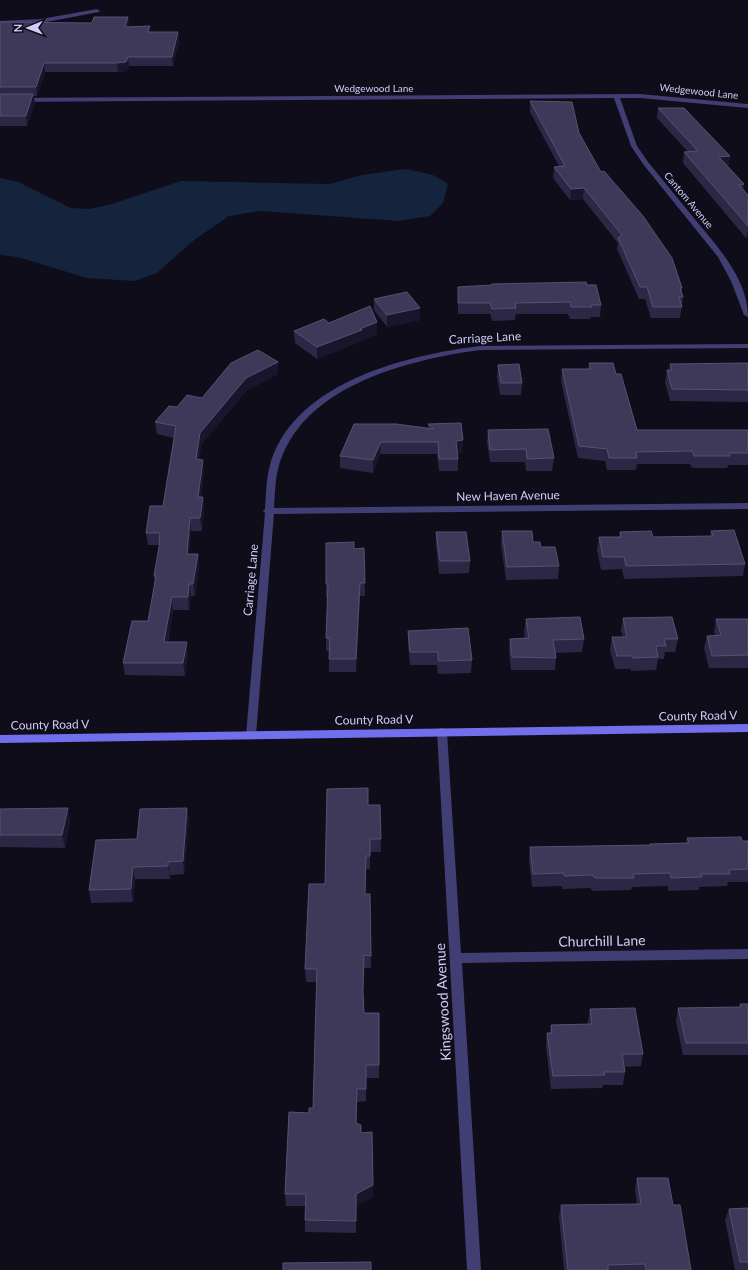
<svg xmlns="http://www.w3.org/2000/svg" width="748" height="1270" font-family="Lato,sans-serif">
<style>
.water{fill:#13243c}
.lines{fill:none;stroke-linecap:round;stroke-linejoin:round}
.street{fill:#403e72;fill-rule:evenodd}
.secondary{fill:#726fec;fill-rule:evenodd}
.wall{fill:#2d2745}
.shaded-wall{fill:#1a152c}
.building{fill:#3f3959;stroke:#565072}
.labels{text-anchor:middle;stroke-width:3;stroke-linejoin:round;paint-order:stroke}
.far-street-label{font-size:10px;fill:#d1ccf8;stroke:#0f0d19}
.street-label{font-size:12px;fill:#d1ccf8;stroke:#0f0d19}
.near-street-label{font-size:14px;fill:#d1ccf8;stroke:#0f0d19}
</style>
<rect width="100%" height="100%" fill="#0f0d19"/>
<path class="water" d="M406 169 433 175 448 184 443 203 430 216 399 221 260 211 229 216 194 240 157 273 135 281 87 278 18 257 0 255V178L18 182 71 208 89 209 112 204 181 181 330 184 361 175Z"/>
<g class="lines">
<path class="street" d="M97 9 100 11 99 12 41 23 0 25V21L41 19Z
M640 94 748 104V108L640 98H620L637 146 648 162C663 180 678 199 693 217 716 245 748 278 748 317L744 315 731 281 718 257 643 164 631 146 614 98 0 102V98Z
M748 344V348L480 350C407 360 300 386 278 469 275 481 275 495 274 508L748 503V509L274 514 256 735 255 738H247L246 735 265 513 263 511 265 509C266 496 266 482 269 469 289 384 405 355 480 346Z
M442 728 446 729 447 732 461 953 748 949V959L462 963 481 1270H467L437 732 438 729Z"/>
<path class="secondary" d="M748 724V732L0 743V735Z"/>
</g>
<path class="wall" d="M128 17 129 27 151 32 179 41 173 66H129L127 71 118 72H45L37 96H34L35 103 27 126H0V22L92 23Z
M530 101 579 133 601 172 682 288V292L683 297 680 318H651L645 299H639L617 249 618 243 583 199 570 200 553 178 554 167 559 166 530 112Z
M658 108 730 156 728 167H727L744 184 743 189 748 195V238H746L683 163 684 152H688L657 118Z
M492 284 587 285 601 305 600 317H591L590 319H570L568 314H516L515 320 492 321 490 314H458V287L492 286Z
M374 299 420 320 387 327 374 310Z
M329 323 377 334 362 340V341L317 359 295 343 294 331Z
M589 363 616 374 637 430H748V465H728L727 468H692L690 464H637L636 470H607L605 461 578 458 561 381 562 369H588Z
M670 364H748V402L670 401 665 382 667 370H669Z
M498 365 522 383 521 395H500L497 377Z
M278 374 247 390 201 445 199 460 204 472 201 497H203L204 510 202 531H191L189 554H198L199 567 195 596H191L189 610H173L168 642 188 655 185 676 125 675 123 663 148 621 155 583 154 576 159 547V545H148L146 533 163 506 174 438 157 434 155 422 177 407Z
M354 424 428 429V424L462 453H457L458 459V471H439L437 454H380L373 473 340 468V456Z
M488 430 554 458 552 471H526L525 462H490L487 442Z
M502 531 533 542 541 547 559 566 558 579 506 580 501 544Z
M711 531 745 564 743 576 624 579 622 569 601 570 597 550 599 537H619L620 532 653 537 710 536Z
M436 532 470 561 469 573 439 574 436 545Z
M364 548 365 596H360L356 672H329V651H326V638L328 597H326V584L354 549Z
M623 618 678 639 675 652H665L664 659H658L656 670 631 671V669H615L610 650 612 637H623L621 631Z
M526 619 584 639 582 652 555 653 556 658 555 670H511L509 651 510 639 525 638 524 632Z
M716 619H748V668H709L704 648 707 636H715L714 632Z
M408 631 472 660 471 673 438 674 437 665H410L408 643Z
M368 805H380L381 852H370V869H366L365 894H370L371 968H364L363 995 364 1013H379V1078H366V1101L357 1102 356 1123 361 1133 373 1185V1197L356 1206V1233L305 1232V1206H286L285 1194 309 1113 313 1108 317 982H306L305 969 325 884Z
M187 808 189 821 184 874 170 875V879H135L133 902 91 903 89 890 137 839Z
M0 809 70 821 65 848 0 847Z
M687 838 748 841V882H728L727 886 699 887V890L668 891V886L632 887 631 890 593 891 590 888 562 889V886L532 887 529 860 530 847 650 845V844L686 843Z
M740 1004H748V1055H683L676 1021 678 1008 739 1007Z
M590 1009 643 1054 641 1066 624 1067 625 1072 623 1085H603L602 1088 551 1089 546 1046 547 1033H550L551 1025 588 1024V1022Z
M637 1178 673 1205 691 1270H564L559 1217 561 1205 637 1204 635 1190Z
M748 1208V1270H735L725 1220 729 1209Z"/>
<path class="shaded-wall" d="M128 17 129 26 126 36 125 27Z
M178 32 179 41 173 66 172 57Z
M128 57 129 66 127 71 118 72 117 63Z
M44 63 45 72 37 96 36 87Z
M33 94 35 103 27 126 26 116Z
M730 156 728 167 717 168 719 157Z
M584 188 583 199 570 200 571 189Z
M748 229V238H746Z
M420 308V320L387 327V315Z
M377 322V334L362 340V341L317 359V347Z
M278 362V374L247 390 201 445 197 472 196 459 200 433 246 378Z
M463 440 462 453H456V441Z
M381 442 380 454 373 473V460Z
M203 460 204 472 199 510 198 497Z
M203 497 204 510 202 531 200 518Z
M190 518 191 531 188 567 187 554Z
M198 554 199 567 195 596 193 584Z
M360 583V596L356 672V659Z
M189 584 191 596 189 610 188 597Z
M172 597 173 610 165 654 164 642Z
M187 642 188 655 185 676 183 663Z
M68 808 70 821 65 848 62 835Z
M187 808 189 821 184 874 183 861Z
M168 862 170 875V879L168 866Z
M133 867 135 879 133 902 131 889Z
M357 1089V1102L356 1135V1123Z
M373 1185V1197L356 1206V1233V1194Z"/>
<path class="building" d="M94 17H128L125 27 150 26 148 32H178L172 57H128L126 62 117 63H44L36 87H0V22L92 23Z
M0 94H33L26 116H0Z
M530 101 572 102 579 133 601 172 604 171 643 216 672 258 682 288H680L683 297H679L682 307H653L647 287H640L618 238 622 235 584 188 571 189 554 167 565 166Z
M658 108H684L730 156 719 157 744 184 739 185 748 195V226L684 152 698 151Z
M586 282 587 285H596L601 305H591L592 307H571L570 302 515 303 516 308 492 309 490 303H458V287L492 285V284Z
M407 292 420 308 387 315 374 299Z
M370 306 377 322 360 329 362 330 317 347 294 331 324 319 329 323Z
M258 350 278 362 246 378 200 433 196 459 203 460 198 497H203L200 518H190L187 554H198L193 584H189L188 597H172L164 642H187L183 663H123L132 621H148L156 576H154L160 541H159L160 533H146L150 506H163L176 426 155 422 169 406 177 407 187 395 202 398 231 363Z
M589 363H613L616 374H621L637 430H748V453H729L730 456H694L692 451 636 452 637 458H609L607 449 579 446 562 369H591Z
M748 363V390L672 389 667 370H672L670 364Z
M519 364 522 383H501L498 365Z
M461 423 463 440 456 441 458 459H439L438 442H381L373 460 340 456 354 424H396L434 429 428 424Z
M548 429 554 458 527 459 526 449 490 450 488 430Z
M734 530 745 564 626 566 624 557H603L599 537H621L620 532 651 531 653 537 713 536 711 531Z
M502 531H532L533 542H540L541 547H555L559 566 507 567Z
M436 532H466L470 561H440Z
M354 542V549L364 548 365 583H360L356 659H329L330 638H326L328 584H326V543Z
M580 617 584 639 553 640 556 658 512 657 510 639 529 638 526 619Z
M672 617 678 639H664L666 646H656L658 657 633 658V656H617L612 637H627L623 618Z
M716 619H748V655L712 656 707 636 721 635Z
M468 628 472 660 438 661V652H410L408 631Z
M368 788V805H380L381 839H370V856H366L365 894H370L371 956 364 955 363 991 364 1013H379V1065H366V1089H357L356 1123 361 1125V1133L372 1132 373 1185 356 1194V1221L305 1220 306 1194H285L289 1112 309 1113V1108H313L317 969H305L309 884H325L327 789Z
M68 808 62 835H0V809Z
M187 808 183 861 168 862V866L133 867 131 889 89 890 96 840 137 839 140 809Z
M741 837 742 841H748V869L729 870 730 874H701L702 877 671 878 670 873 633 874 634 878H595L592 875 564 876V873L533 874 530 847 651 845 650 844 689 843 687 838Z
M740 1004H748V1043H686L678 1008 741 1007Z
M635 1008 643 1054H622L625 1072H604L605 1075 553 1076 547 1033H552L551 1025 592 1024 590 1009Z
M637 1178H668L673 1205H680L691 1270H646L645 1264 608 1265V1270H568L561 1205 641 1204Z
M748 1208V1262H740L729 1209Z
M371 1262V1270H283V1263Z"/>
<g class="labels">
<g class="far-street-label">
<text x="374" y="92">Wedgewood Lane</text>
<text transform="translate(699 91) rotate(6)" y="4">Wedgewood Lane</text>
<text transform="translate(689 200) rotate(50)" y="4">Cantom Avenue</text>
</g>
<g class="street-label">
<text transform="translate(485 338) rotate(-3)" y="4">Carriage Lane</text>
<text transform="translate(508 496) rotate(-1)" y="4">New Haven Avenue</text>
<text transform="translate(251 580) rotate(-85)" y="4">Carriage Lane</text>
<text transform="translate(698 716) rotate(-1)" y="4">County Road V</text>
<text transform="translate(374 720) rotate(-1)" y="4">County Road V</text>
<text transform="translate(50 725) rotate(-1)" y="4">County Road V</text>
</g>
<g class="near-street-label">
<text transform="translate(602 941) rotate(-1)" y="5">Churchill Lane</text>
<text transform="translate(443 1002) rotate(-93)" y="5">Kingswood Avenue</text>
</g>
</g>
<g transform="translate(28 28) rotate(269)" stroke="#0f0d19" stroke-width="3" paint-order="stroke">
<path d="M0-3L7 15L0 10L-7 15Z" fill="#d1ccf8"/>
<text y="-6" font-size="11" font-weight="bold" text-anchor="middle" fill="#d1ccf8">N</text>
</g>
</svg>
